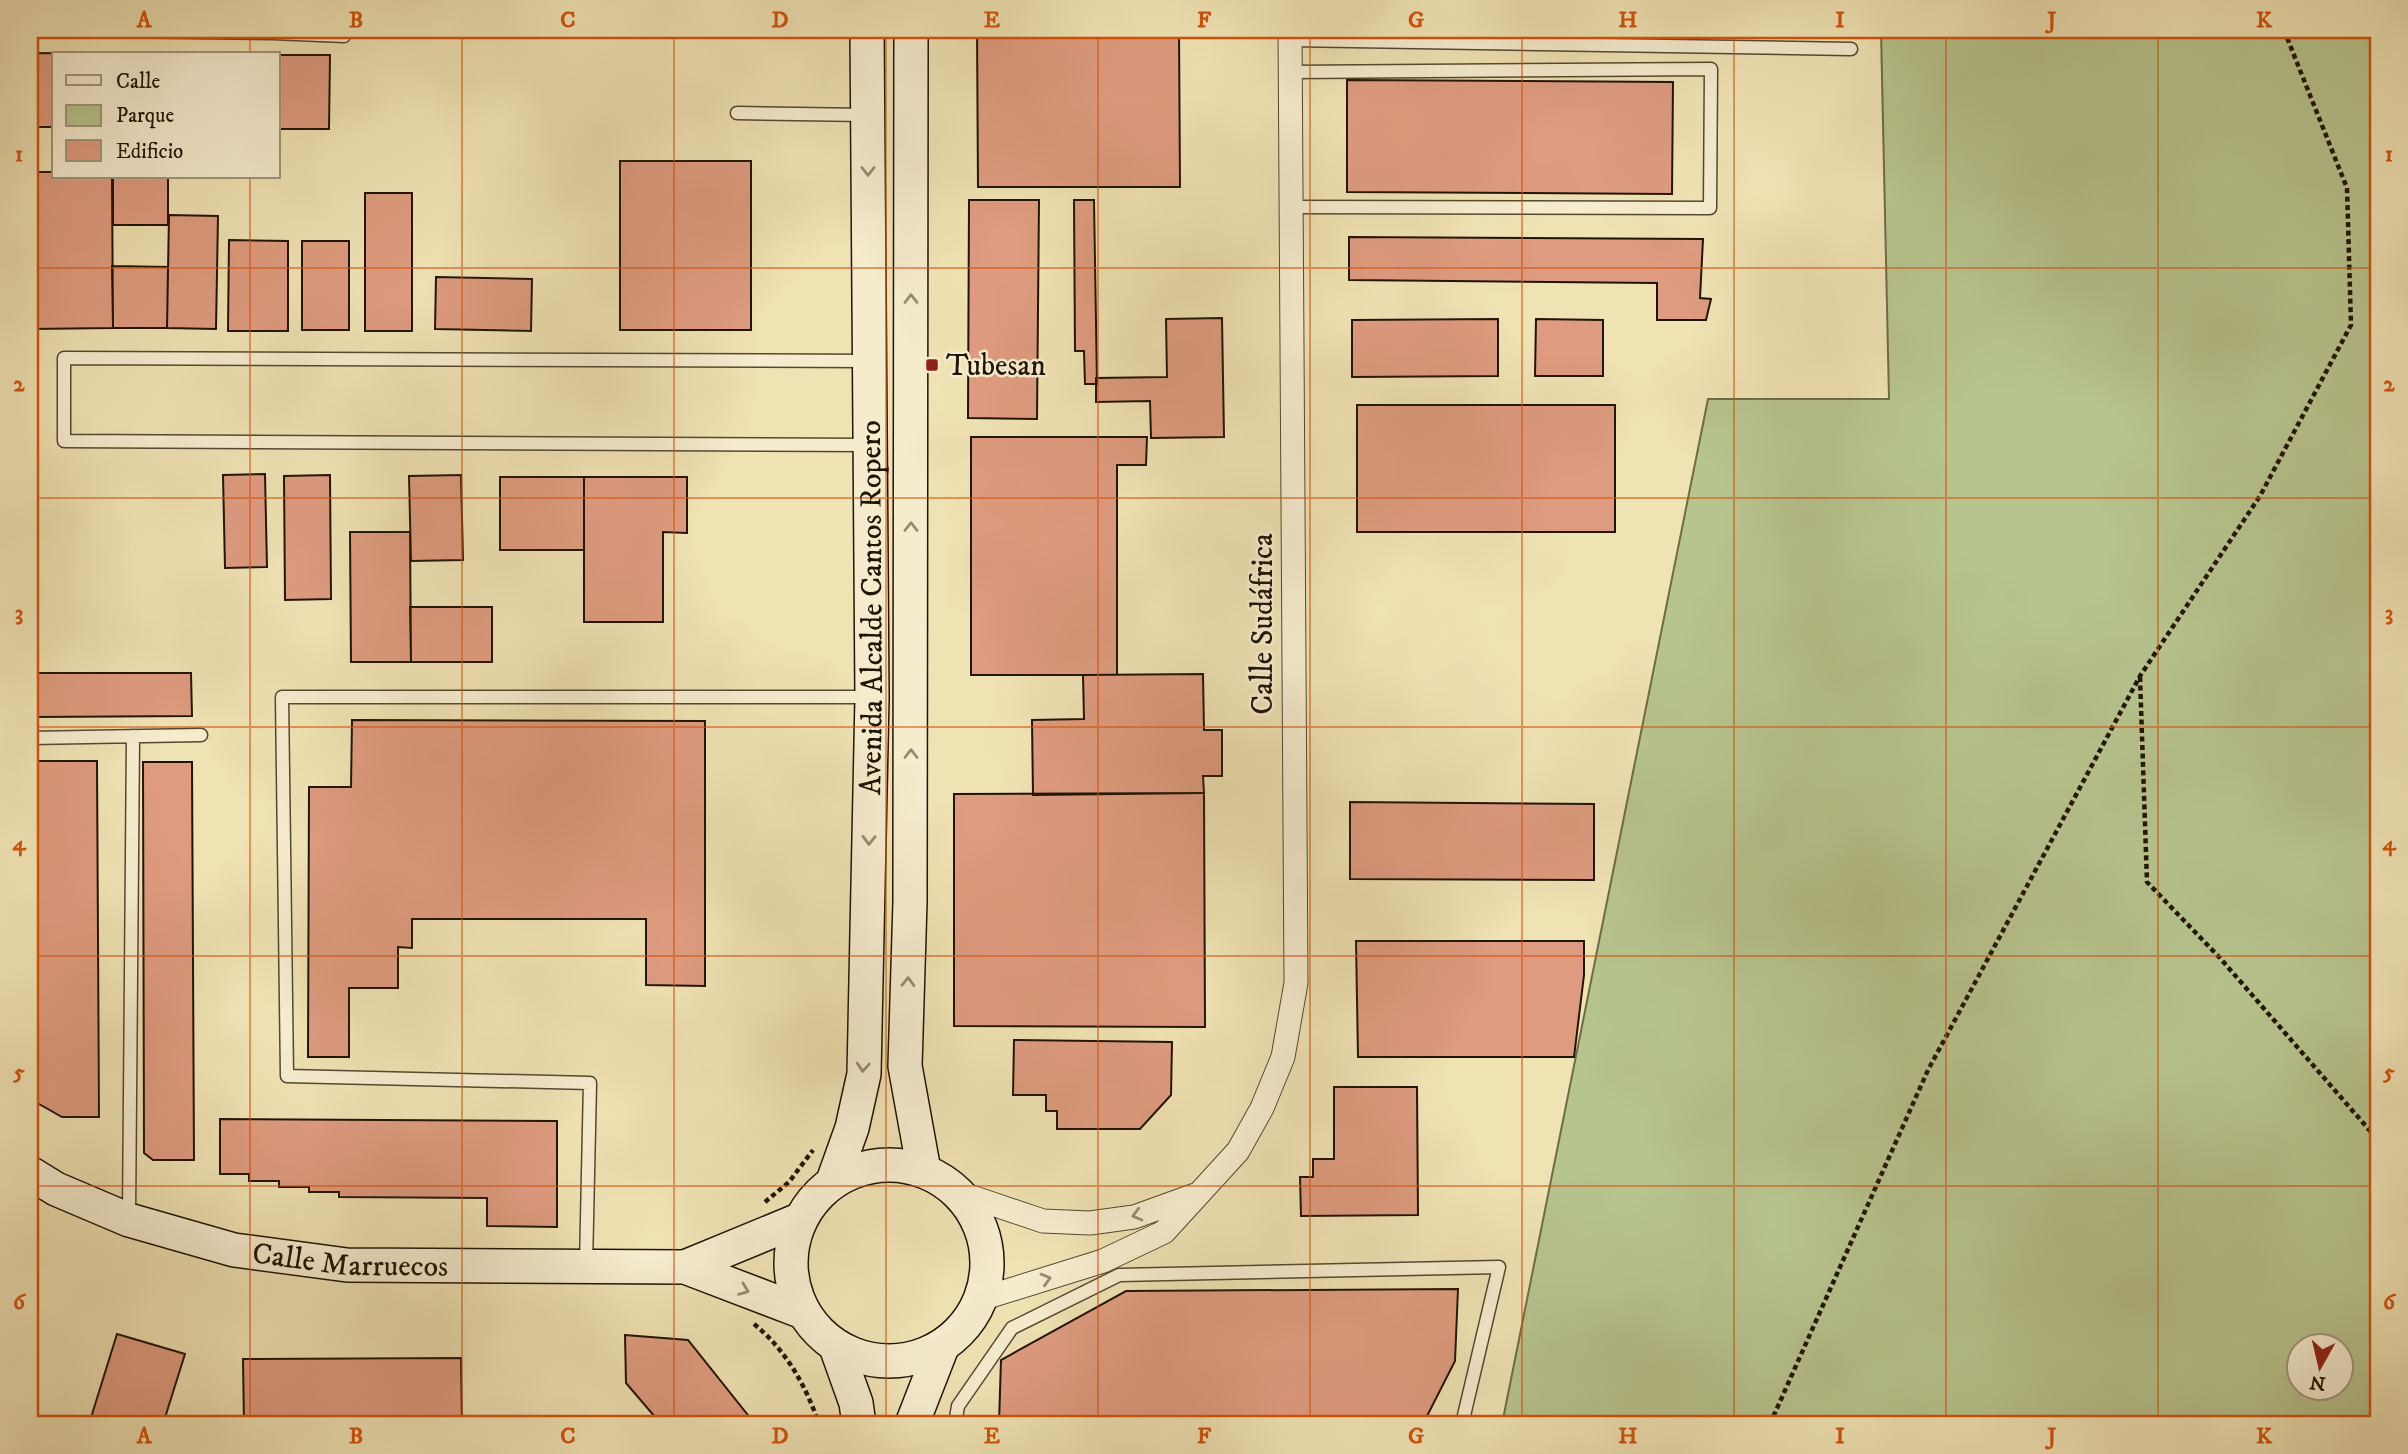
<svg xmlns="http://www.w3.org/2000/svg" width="2408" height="1454" font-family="'IM FELL DW Pica',serif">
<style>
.green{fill:#b7c48e;stroke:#6c6c48;stroke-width:2;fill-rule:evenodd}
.building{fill:#de9b7f;stroke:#201403;stroke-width:2}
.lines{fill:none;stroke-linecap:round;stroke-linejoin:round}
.lane-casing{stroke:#54482f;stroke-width:15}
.street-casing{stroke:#54482f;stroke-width:25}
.secondary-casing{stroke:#201403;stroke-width:36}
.path{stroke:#201403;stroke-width:4.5;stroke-dasharray:5 3.5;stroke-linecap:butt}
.lane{stroke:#f5ecce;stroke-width:12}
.street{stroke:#f5ecce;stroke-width:23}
.secondary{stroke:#f5ecce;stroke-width:33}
.oneway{stroke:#958b73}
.grid{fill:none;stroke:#d4520b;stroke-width:2;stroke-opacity:0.55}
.poi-dot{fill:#8f2418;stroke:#f5ecce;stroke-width:2.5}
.labels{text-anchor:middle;stroke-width:5;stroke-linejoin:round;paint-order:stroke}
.poi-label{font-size:30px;fill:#201403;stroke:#f5ecce;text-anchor:start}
.street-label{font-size:30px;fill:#201403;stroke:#f5ecce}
.neatline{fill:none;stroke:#d4520b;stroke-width:2.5}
.grid-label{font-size:23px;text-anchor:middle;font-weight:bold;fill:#d4520b}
</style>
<rect width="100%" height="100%" fill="#efe2b3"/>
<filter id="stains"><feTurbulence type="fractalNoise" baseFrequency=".00286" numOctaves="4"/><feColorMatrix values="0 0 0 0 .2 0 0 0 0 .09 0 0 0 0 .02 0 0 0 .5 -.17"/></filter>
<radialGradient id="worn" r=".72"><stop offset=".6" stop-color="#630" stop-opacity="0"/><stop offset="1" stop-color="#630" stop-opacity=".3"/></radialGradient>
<path class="green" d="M1881 30H2378V1424H1502L1708 399H1889ZM2300 1346H2342V1388H2300Z"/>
<path class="building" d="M977 30H1179L1180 187H978Z
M30 53 186 54H54V127H30Z
M278 55H330L329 129H278Z
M1347 80 1673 82 1672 194 1347 192Z
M620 161H751V330H620Z
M30 172H54V177H112L113 328 30 329Z
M113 177H168V225H113Z
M365 193H412V331H365Z
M969 200H1039L1037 419 968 418Z
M1074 200H1094L1097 384H1085L1084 351H1075Z
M169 215 218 216 216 329 167 328Z
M1349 237 1703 239 1700 298 1711 299 1706 320H1657V283L1349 280Z
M229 240 288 241V331H228Z
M302 241H349V330H302Z
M112 266 168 267 167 328H113Z
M436 277 532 279 531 331 435 329Z
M1222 318 1224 437 1151 438 1150 401 1096 402V378L1167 377 1166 319Z
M1498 319V376L1352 377V320Z
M1536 319 1603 320V376H1535Z
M1357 405H1615V532H1357Z
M971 437H1147L1146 465H1117V675H971Z
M265 474 267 567 225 568 223 475Z
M330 475 331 599 285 600 284 476Z
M461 475 463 560 411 561 409 476Z
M500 477H584V550H500Z
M584 477H687V533L663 532V622H584Z
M350 532H410L411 662H351Z
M410 607H492V662H411Z
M34 673H191L192 716 34 717Z
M1203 674 1204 730H1222V776H1203L1204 793 1033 795 1032 720 1084 719 1083 675Z
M352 720 705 721V986L646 985V919H412V948L398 947V988H349V1057H308L309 787H351Z
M30 761H97L99 1117H62L32 1100Z
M143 762H192L194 1160H153L144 1153Z
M1204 793 1205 1027 954 1026V794Z
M1350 802 1594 804V880L1350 879Z
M1356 941H1584V975L1574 1057H1358Z
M1014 1040 1172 1042 1171 1095 1140 1129H1057V1111H1046V1095H1013Z
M1334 1087H1417L1418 1215 1301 1216 1300 1177H1313V1159H1334Z
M220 1119 557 1121V1227L487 1226V1198L339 1197V1192H309V1187H279V1181H249V1174H220Z
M1458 1289 1455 1361 1423 1424H999L1001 1360 1126 1291Z
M117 1334 185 1354 163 1424H89Z
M625 1335 688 1340 755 1424H661L626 1383Z
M461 1358 462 1424H244L243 1359Z"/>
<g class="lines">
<g class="lane-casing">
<path id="lane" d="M30 30 273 33 344 36
M1290 40 1851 49
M1291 72 1711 69 1710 208 1291 207
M737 113 867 115
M869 361 64 358V441L869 445
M30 738 201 735
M129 1216 133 736
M586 1265 590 1083 287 1076 282 697H870
M955 1424 958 1406 1012 1328 1119 1275 1499 1267 1462 1424"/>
</g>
<g class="street-casing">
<path id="street" d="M957 1192 1043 1221 1090 1223 1134 1217 1195 1195
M981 1299 1103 1261 1164 1232 1238 1151 1262 1108 1283 1057 1296 983 1290 30"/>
</g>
<g class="secondary-casing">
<g id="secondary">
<path d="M911 30 910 902 905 1066 924 1171"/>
<circle cx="889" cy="1263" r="98"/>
<path id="s1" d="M30 1173 56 1189 129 1220 234 1250 347 1265 685 1267 803 1312"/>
<path id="s2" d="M833 1181 852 1128 864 1074 872 697 867 30"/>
<path d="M685 1267 799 1220"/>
<path d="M836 1347 856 1403 859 1424"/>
<path d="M912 1424 942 1347"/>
</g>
</g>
<path class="path" d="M2140 677 2147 882 2220 958 2378 1140
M765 1202 789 1182 813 1150
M754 1324C786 1350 806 1386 819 1424
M1770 1424 1928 1070 2140 676 2260 496 2351 325 2347 188 2284 30"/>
<use href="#lane" class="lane"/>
<use href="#street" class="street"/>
<use href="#secondary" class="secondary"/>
</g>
<defs><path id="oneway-chevron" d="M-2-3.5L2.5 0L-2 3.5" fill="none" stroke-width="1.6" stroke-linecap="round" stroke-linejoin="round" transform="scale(1.75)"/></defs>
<g class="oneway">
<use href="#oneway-chevron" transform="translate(868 171) rotate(90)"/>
<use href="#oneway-chevron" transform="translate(911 299) rotate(-90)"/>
<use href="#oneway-chevron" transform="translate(911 527) rotate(-90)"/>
<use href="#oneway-chevron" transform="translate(911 754) rotate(-90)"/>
<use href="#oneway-chevron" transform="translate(869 840) rotate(91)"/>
<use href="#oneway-chevron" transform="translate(908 982) rotate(-88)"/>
<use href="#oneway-chevron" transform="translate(863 1067) rotate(94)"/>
<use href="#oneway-chevron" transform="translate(1137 1215) rotate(165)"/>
<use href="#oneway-chevron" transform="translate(1046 1279) rotate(-17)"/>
<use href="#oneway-chevron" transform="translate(744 1290) rotate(21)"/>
</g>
<path class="grid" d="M250 30V54M462 30V1424M674 30V1424M886 30V1424M1098 30V1424M1310 30V1424M1522 30V1424M1734 30V1424M1946 30V1424M2158 30V1424M250 177V1424M30 268H2378M30 498H2378M30 727H2378M30 956H2378M30 1186H2378"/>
<rect class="poi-dot" x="925" y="358" width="14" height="14" rx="3.5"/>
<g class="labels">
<g class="poi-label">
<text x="946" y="375">Tubesan</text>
</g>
<g class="street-label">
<text dy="10" stroke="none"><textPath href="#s2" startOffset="578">Avenida Alcalde Cantos Ropero</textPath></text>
<text transform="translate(1262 624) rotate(-90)" y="10">Calle Sudáfrica</text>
<text dy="10" stroke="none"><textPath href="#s1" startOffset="336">Calle Marruecos</textPath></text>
</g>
</g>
<rect width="2408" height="1454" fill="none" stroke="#efe2b3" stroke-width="77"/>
<rect x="52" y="52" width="228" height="126" fill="#f5ecce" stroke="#a0967d" stroke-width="2"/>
<rect x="66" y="75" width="35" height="10" fill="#f5ecce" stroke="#a0967d" stroke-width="2"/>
<text x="116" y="88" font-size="21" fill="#201403">Calle</text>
<rect x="66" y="105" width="35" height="21" fill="#b7c48e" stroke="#a0967d" stroke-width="2"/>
<text x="116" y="122" font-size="21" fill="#201403">Parque</text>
<rect x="66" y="140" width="35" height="21" fill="#de9b7f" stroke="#a0967d" stroke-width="2"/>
<text x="116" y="158" font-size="21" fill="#201403">Edificio</text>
<g transform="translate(2320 1367) rotate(188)"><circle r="33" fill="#f5ecce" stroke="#a0967d" stroke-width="2"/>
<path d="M0-5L12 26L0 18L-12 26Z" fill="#8f2418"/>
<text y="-10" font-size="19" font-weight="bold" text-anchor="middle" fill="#201403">N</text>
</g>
<rect x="38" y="38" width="2332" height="1378" class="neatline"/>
<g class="grid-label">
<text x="144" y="27">A</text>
<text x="356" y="27">B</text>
<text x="568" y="27">C</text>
<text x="780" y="27">D</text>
<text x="992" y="27">E</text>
<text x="1204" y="27">F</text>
<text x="1416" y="27">G</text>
<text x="1628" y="27">H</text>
<text x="1840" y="27">I</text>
<text x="2052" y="27">J</text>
<text x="2264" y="27">K</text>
<text x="19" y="161">1</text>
<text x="2389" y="161">1</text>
<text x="19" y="391">2</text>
<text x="2389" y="391">2</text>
<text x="19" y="620">3</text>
<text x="2389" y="620">3</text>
<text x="19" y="850">4</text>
<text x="2389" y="850">4</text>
<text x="19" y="1079">5</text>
<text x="2389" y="1079">5</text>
<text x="19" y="1309">6</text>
<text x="2389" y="1309">6</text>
<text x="144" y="1443">A</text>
<text x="356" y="1443">B</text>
<text x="568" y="1443">C</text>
<text x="780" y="1443">D</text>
<text x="992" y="1443">E</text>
<text x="1204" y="1443">F</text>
<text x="1416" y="1443">G</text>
<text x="1628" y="1443">H</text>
<text x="1840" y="1443">I</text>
<text x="2052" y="1443">J</text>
<text x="2264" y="1443">K</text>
</g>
<rect width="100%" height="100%" filter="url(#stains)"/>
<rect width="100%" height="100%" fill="url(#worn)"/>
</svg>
